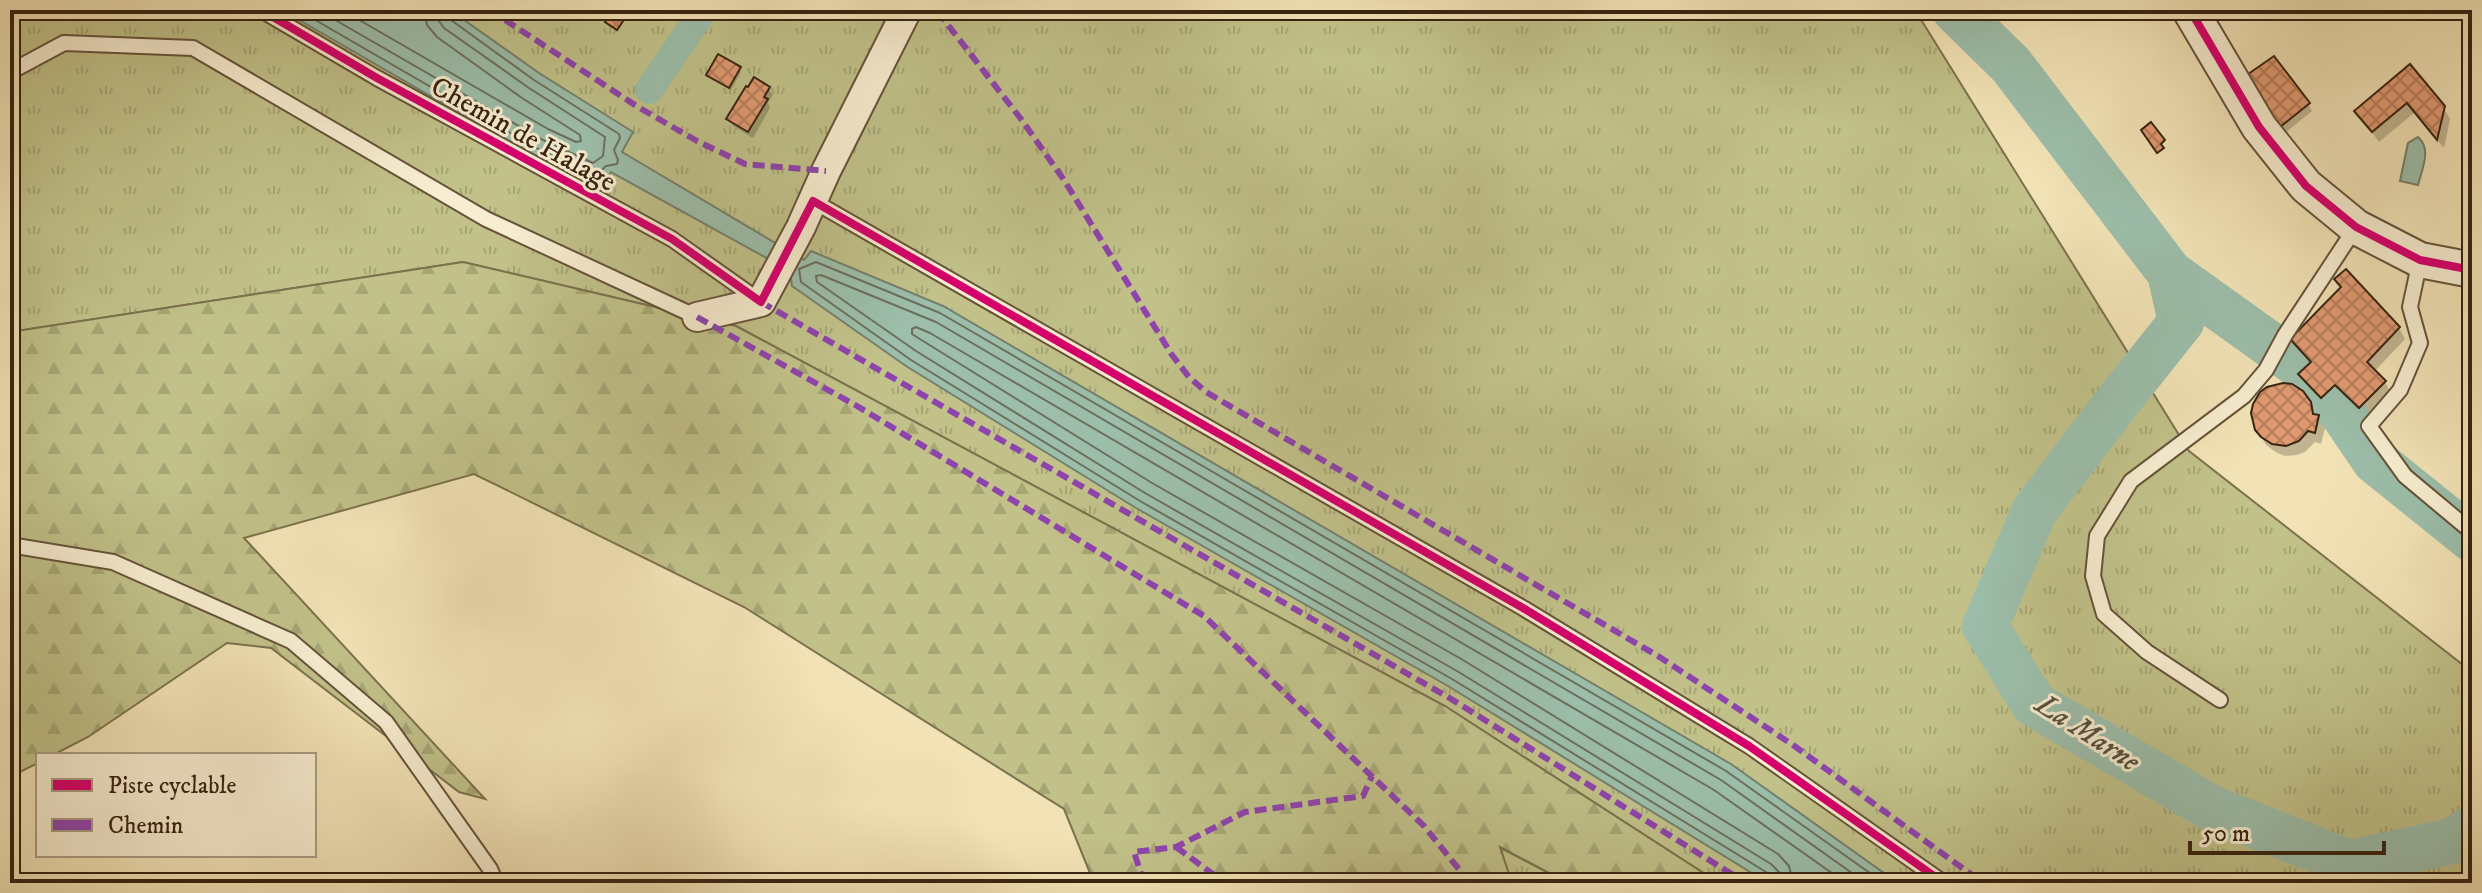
<svg xmlns="http://www.w3.org/2000/svg" width="2482" height="893" font-family="'IM FELL DW Pica',serif">
<style>
.grass{fill:url(#grass-tufts);stroke:#7c724d;stroke-width:2}
.forest{fill:url(#forest-firs);stroke:#7c724d;stroke-width:2}
.water{fill:#9cbeaa;stroke:#74806d;stroke-width:2}
.shadow{fill:#0003}
.lines{fill:none;stroke-linecap:round;stroke-linejoin:round}
.shore{stroke:#6a705e;stroke-width:2}
.canal{stroke:#9cbeaa;stroke-width:28}
.river{stroke:#9cbeaa;stroke-width:46}
.building{fill:url(#building-cross-hatch);stroke:#372311;stroke-width:2}
.service-casing{stroke:#66533a;stroke-width:18}
.minor-casing{stroke:#66533a;stroke-width:32}
.tertiary-casing{stroke:#66533a;stroke-width:38}
.service{stroke:#f7edd0;stroke-width:14}
.minor{stroke:#f7edd0;stroke-width:28}
.tertiary{stroke:#f7edd0;stroke-width:34}
.quiet{stroke:#8e44ad;stroke-width:6;stroke-dasharray:12 6;stroke-linecap:butt}
.cycleway-casing{stroke:#f7edd0;stroke-width:13}
.cycleway{stroke:#d6006c;stroke-width:8}
.labels{text-anchor:middle;stroke-width:6;stroke-linejoin:round;paint-order:stroke}
.street-label{font-size:28px;fill:#372311;stroke:#f7edd0}
.water-label{font-size:30px;font-style:italic;fill:#55523f;stroke:#f7edd0}
</style>
<defs>
<pattern id="grass-tufts" width="24" height="20" patternUnits="userSpaceOnUse" patternTransform="scale(2)"><rect width="24" height="20" fill="#c1c189"/><path d="M3 7l-1-3M5 7V3M7 7l1-3M15 17l-1-3M17 17v-4M19 17l1-3" fill="none" stroke="#a6a675"/></pattern>
<pattern id="forest-firs" width="22" height="20" patternUnits="userSpaceOnUse" patternTransform="scale(2)"><rect width="22" height="20" fill="#c1c189"/><path d="M5 1l3.5 6h-7zM16 11l3.5 6h-7z" fill="#a6a675"/></pattern>
<pattern id="building-cross-hatch" width="8" height="8" patternUnits="userSpaceOnUse" patternTransform="scale(2)"><rect width="8" height="8" fill="#e19a71"/><path d="M0 0l8 8M0 8l8-8" fill="none" stroke="#b77d5b"/></pattern>
</defs>
<rect width="100%" height="100%" fill="#f2e3b6"/>
<filter id="stains"><feTurbulence type="fractalNoise" baseFrequency=".0025" numOctaves="4"/><feColorMatrix values="0 0 0 0 .2 0 0 0 0 .09 0 0 0 0 .02 0 0 0 .5 -.17"/></filter>
<radialGradient id="worn" r=".72"><stop offset=".6" stop-color="#630" stop-opacity="0"/><stop offset="1" stop-color="#630" stop-opacity=".3"/></radialGradient>
<path class="grass" d="M10 10H1915L2189 451 2472 672V883H1719L1445 706 736 326 463 262 10 332Z
M1499 847 1568 883H1512Z"/>
<path class="forest" d="M463 262 736 326 1445 706 1719 883H1568L1500 847 1512 883H1094L1064 809 744 607 474 474 244 538 485 799 459 792 271 648 227 643 88 737 53 755H38V763L10 777V332Z"/>
<path class="water" d="M282 10H450L539 73 633 132 622 152 804 260 811 251 943 306 1731 764 1898 883H1768L1448 686 1136 508 906 366 792 286 790 271 611 172 602 187 534 156Z
M2418 137C2432 149 2422 169 2418 185L2400 181 2408 143Z"/>
<path class="shadow" d="M2410 67 2443 107 2450 119 2444 148 2414 113 2379 142 2356 111Z
M739 69 741 72 731 90 708 75Z
M2251 84 2308 104 2312 111 2285 133Z
M768 88 773 95 768 103 770 108 753 138 733 126 729 119Z
M2337 279 2399 328 2405 339 2374 372 2385 382 2391 393 2366 418 2342 395 2329 408 2307 386 2301 375 2311 364 2292 340 2342 289Z
M2305 395 2325 428 2321 444 2315 442 2305 452 2297 455 2285 456 2277 453 2266 445 2259 433Z
M2472 483V496L2466 489Z"/>
<g class="lines">
<path class="shore" d="M298 10 538 149 596 175 606 166 617 164 618 160 614 150 620 138 619 134 534 80 451 20 447 10
M318 10 543 140 593 163 603 156 605 137 529 88 444 28 438 20 436 10
M342 10 548 129 576 142 581 141 580 135 522 98 437 37 427 25 424 10
M1771 883 1770 877 1766 872 1452 679 1140 501 911 360 801 282 799 269 816 262 940 313 1726 771 1884 883
M1781 883 1779 872 1771 864 1457 671 1145 493 916 351 817 282 816 276 821 275 936 322 1721 780 1866 883
M1793 883 1789 866 1778 854 1463 660 1152 483 923 341 912 334V329L916 327 930 333 1714 790 1846 883"/>
<path class="canal" d="M649 90 704 10"/>
<path class="river" d="M1955 10 2011 65 2170 273 2181 322 2119 400 2035 510 1985 626 2034 704 2213 809 2350 863 2453 841 2472 828
M2170 273 2304 369
M2328 392 2375 461 2472 539"/>
</g>
<path class="building" d="M611 13 623 21 617 30 605 22Z
M718 54 741 67 729 88 706 75Z
M2274 56 2310 103 2280 127 2244 77Z
M2410 64 2445 106 2437 140 2407 103 2372 132 2354 111Z
M754 77 770 87 764 97 768 99 748 132 726 119 746 86 748 87Z
M2151 122 2165 140 2161 144 2164 148 2157 153 2141 130Z
M2346 269 2400 327 2367 362 2386 381 2359 408 2335 385 2321 398 2298 374 2311 362 2290 339 2341 287 2334 279Z
M2283 383 2292 384 2303 391 2311 402 2313 414 2319 415 2315 433 2308 431 2299 441 2286 446 2272 444 2261 437 2255 430 2251 413 2253 404 2260 392 2267 387Z"/>
<g class="lines">
<g class="service-casing">
<path id="service" d="M261 10 377 78 672 239 761 302
M10 72 64 43 193 48 486 219 697 317
M813 201 1523 608 1749 746 1944 883
M2420 260 2410 307 2420 343 2400 390 2369 426 2405 476 2472 532
M10 545 113 562 291 641 386 722 490 869 496 883
M2220 700 2147 652 2104 614 2093 576 2097 536 2131 481 2244 396 2266 370 2285 335 2356 227"/>
</g>
<g class="minor-casing">
<path id="minor" d="M697 317 761 302 801 227 826 171 907 10"/>
</g>
<g class="tertiary-casing">
<path id="tertiary" d="M2190 10 2259 127 2306 186 2356 227 2420 260 2472 270"/>
</g>
<use href="#service" class="service"/>
<use href="#minor" class="minor"/>
<use href="#tertiary" class="tertiary"/>
<path class="quiet" d="M490 10 638 107 697 141 745 164 826 171
M941 10V16L1021 119 1064 180 1172 355 1189 377 1206 392 1658 656 1793 745 1983 883
M761 302 1448 697 1746 883
M697 317 857 406 1204 616 1424 826 1470 883
M1176 847 1225 883
M1144 883 1134 852 1176 847 1245 812 1363 796 1372 776"/>
<g class="cycleway-casing">
<path id="cycleway" d="M261 10 377 78 672 239 761 302 813 201 1523 608 1749 746 1944 883
M2190 10 2259 127 2306 186 2356 227 2420 260 2472 270"/>
</g>
<use href="#cycleway" class="cycleway"/>
</g>
<g class="labels">
<g class="street-label">
<text transform="translate(524 133) rotate(29)" y="10">Chemin de Halage</text>
</g>
<g class="water-label">
<text transform="translate(2088 732) rotate(33)" y="10">La Marne</text>
</g>
</g>
<rect width="2482" height="893" fill="none" stroke="#f2e3b6" stroke-width="40"/>
<rect x="12" y="12" width="2458" height="869" fill="none" stroke="#372311" stroke-width="4"/>
<rect x="20" y="20" width="2442" height="853" fill="none" stroke="#372311" stroke-width="2"/>
<rect x="36" y="753" width="280" height="104" fill="#f7edd0" stroke="#aa9c84" stroke-width="2"/>
<rect x="52" y="779" width="40" height="12" fill="#d6006c" stroke="#aa9c84" stroke-width="2"/>
<text x="108" y="793" font-size="24" fill="#372311">Piste cyclable</text>
<rect x="52" y="819" width="40" height="12" fill="#8e44ad" stroke="#aa9c84" stroke-width="2"/>
<text x="108" y="833" font-size="24" fill="#372311">Chemin</text>
<path d="M2190 841v12h194v-12" fill="none" stroke="#372311" stroke-width="4"/>
<text x="2202" y="841" font-size="24" fill="#372311" stroke="#f7edd0" stroke-width="6" paint-order="stroke">50 m</text>
<rect width="100%" height="100%" filter="url(#stains)"/>
<rect width="100%" height="100%" fill="url(#worn)"/>
</svg>
